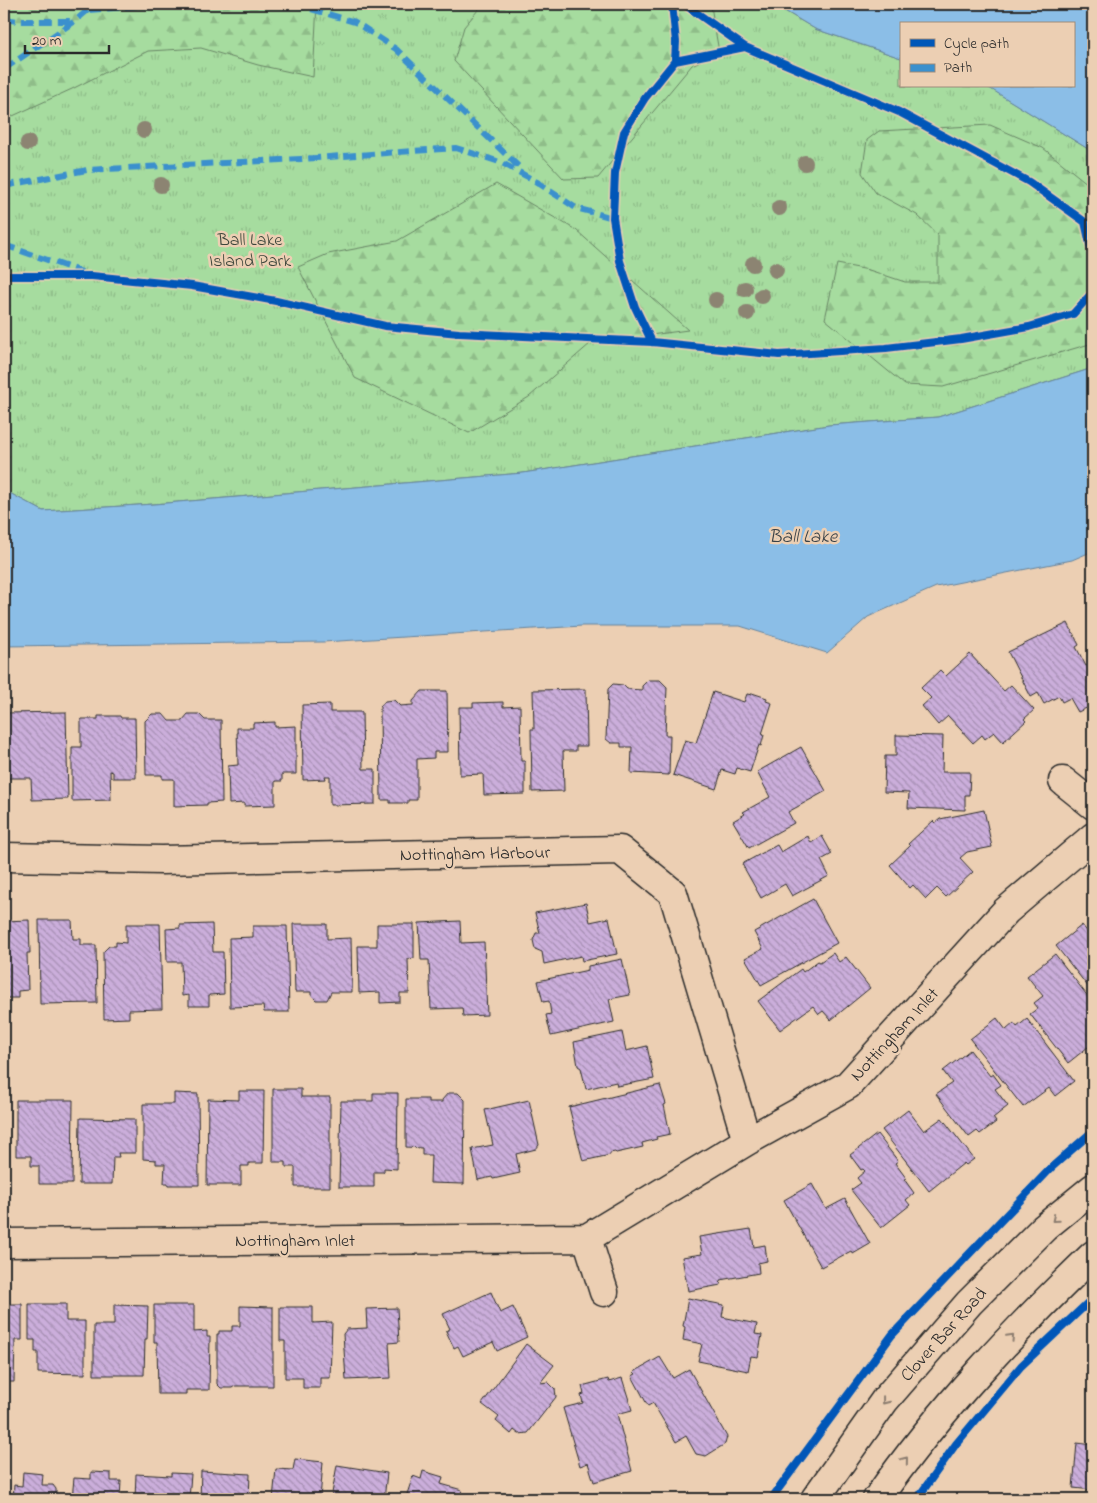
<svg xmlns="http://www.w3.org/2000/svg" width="1097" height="1503" font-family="'Indie Flower',sans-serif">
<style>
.grass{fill:url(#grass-tufts);stroke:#688465}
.forest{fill:url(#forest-firs);stroke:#688465}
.water{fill:#8bbee7;stroke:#65839c}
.building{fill:url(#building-back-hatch);stroke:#2b2b2b}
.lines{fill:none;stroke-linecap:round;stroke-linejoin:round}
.minor-casing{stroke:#2b2b2b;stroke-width:31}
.major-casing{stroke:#2b2b2b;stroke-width:31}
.minor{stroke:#eccfb3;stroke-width:28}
.major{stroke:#eccfb3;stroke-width:28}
.quiet{stroke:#3b90cd;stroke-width:6;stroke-dasharray:12 6;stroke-linecap:butt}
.cycleway-casing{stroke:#eccfb3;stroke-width:11}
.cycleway{stroke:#0057b8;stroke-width:8}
.tree{fill:#8c8472}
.oneway{stroke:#8c7d6f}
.labels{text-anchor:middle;stroke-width:5;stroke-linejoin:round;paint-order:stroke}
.park-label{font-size:18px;fill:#3d463c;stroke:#eccfb3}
.street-label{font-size:18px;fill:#2b2b2b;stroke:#eccfb3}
.water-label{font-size:19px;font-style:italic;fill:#394147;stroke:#eccfb3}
</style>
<defs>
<pattern id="grass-tufts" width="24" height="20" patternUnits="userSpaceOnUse" patternTransform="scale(1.25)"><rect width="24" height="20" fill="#a6dc9f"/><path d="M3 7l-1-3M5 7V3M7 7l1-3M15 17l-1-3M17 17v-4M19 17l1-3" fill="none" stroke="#8fbd89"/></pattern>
<pattern id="forest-firs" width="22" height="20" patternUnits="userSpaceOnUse" patternTransform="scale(1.25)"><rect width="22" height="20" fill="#a6dc9f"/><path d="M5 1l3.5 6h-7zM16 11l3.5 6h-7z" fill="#8fbd89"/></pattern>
<pattern id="building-back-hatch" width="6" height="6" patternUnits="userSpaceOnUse" patternTransform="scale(1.25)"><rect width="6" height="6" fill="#cbaedb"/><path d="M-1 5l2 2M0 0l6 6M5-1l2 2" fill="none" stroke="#a58eb2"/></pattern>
</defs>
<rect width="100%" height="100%" fill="#eccfb3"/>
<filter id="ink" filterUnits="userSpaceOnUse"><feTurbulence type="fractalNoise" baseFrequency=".02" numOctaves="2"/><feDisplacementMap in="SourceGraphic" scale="10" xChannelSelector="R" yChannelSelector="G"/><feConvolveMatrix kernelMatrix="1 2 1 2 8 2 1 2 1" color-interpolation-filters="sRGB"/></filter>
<g filter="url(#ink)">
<path class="grass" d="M4 4H773L815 29 901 58V86L988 87 1093 152V368L938 417 829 425 523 473 154 504 43 511 4 490Z"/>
<path class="forest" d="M4 4H317L313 77 258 65 201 48 148 51 72 89 4 120Z
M483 4H708L711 6 719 52 692 65 598 178 564 179 454 61 464 27Z
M990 125 1043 148 1093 188V343L943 387 905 385 825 319 837 264 869 270 905 282H938V235L917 215 876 193 862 173 867 140 879 131Z
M496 184 576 230 688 330 591 343 529 397 469 433 355 378 298 267 328 254 397 241Z"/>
<path class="water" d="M773 4H1093V152L986 86H1073V24H901V58L815 29Z
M1093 368V551L1072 560 936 587 868 617 827 653 740 626H582L323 642 4 646V490L43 511 154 504 523 473 829 425 938 417Z"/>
<path class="building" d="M1068 623 1079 645 1076 647 1086 666 1091 663 1093 667V705L1078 712 1070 698 1062 702 1059 696 1044 704 1038 693 1031 697 1008 652Z
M970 654 1004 691 1011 685 1034 710 1024 719 1026 721 1003 742 994 732 985 739 982 735 973 743 948 716 938 725 922 706 931 698 921 688 940 670 946 676Z
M648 680H660L667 687 665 735H670L669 775 631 773 632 747H621V743H611L606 739 608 689 613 684 623 685 627 689 642 690V686Z
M586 689 587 746H576V751H563L564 791 532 792 531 729H534L533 690Z
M422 691H447L448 752H434V758L417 759V800H408V803H390V800H381L380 707 385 701 394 700 400 706 413 705V701Z
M713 692 744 702 747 694 752 695V693L767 698 766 701 772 703 762 734 764 735 761 746 759 745 750 772 737 768 735 774 722 770 716 789 673 775 685 740 696 743Z
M503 702V707L520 706 521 761H525V794L484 795 483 774 460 775 459 707H473V703Z
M330 704V712H362L363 769H375V804L330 805V776H325L326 779 303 780 302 705Z
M66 712 68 799 32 800 31 778H7L6 713Z
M152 714H163L169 721H182L188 714H199L205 720H221L222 802 207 803V805L174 806V779H162V775H146L145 721Z
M98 716H120L121 718H135L136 778H113V772L110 771 111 800 72 801V747H81V719H98Z
M275 722V727L296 726V774H282V781H275V805L244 806V803L229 804 228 766 238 765 237 728H253V723Z
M896 735 943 736 942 772H970L969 795H965V810L908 808 909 793 884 792 885 756H896Z
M801 747 826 791 788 812 794 823 749 848 733 821 745 814 743 812 770 797 757 772Z
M984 810 992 847 967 852 960 858 973 872 946 897 937 888 926 899 913 885 910 888 890 865 910 846 908 844 933 821 935 823 940 819Z
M808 836 811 843 822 836 832 854 821 860 829 876 792 896 785 884 761 898 742 864 777 845 781 852Z
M813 899 837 943 761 985 745 958 763 949 754 932Z
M586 903 590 922 609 918 617 954 582 961 581 956 544 964 542 952 535 949 533 940 536 933H540L535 913Z
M29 920 30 953H27L28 990 18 991V998H4V921Z
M39 920H72L73 939H81V945H96L97 1003 40 1004Z
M460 921 461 943 484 942 487 1015 463 1016 462 1008 431 1009 429 960H421L419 923Z
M126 924H160L162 1009 129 1010V1018L104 1019 103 952 109 946H116V942L126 943Z
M212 924 213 952H223L224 994 209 995V1006H189V995L182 996 181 962H167L166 929 180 928V925Z
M293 924H327V939L351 938 352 992H331L327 1000H316L311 995V992H295Z
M377 924H414V958L408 959 409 993H400V1002L380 1003V992L359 993 358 946H377Z
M1082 925 1093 939V993L1056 946Z
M253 926H287L289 1012H264L263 1006 230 1007 229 938 253 937Z
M833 953 839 962 846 957 870 988 831 1020 823 1011 819 1014 813 1006 780 1030 758 1001 801 969 803 972 818 961 820 962Z
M1055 954 1093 1003V1043L1068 1063 1030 1014 1038 1008 1034 1003 1043 996 1027 976Z
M622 959 630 995 609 999 614 1022 551 1036 546 1015 551 1014 549 1001 543 1002 538 981 588 970V966Z
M997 1018 1006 1030 1014 1023 1017 1027 1027 1019 1074 1081 1055 1096 1049 1088 1023 1107 970 1039Z
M622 1032 626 1051 647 1046 654 1079 617 1086 616 1082 586 1089 581 1068 578 1066 574 1042Z
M970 1050 990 1076 993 1074 1001 1085 995 1089 1008 1106 993 1118 996 1122 980 1134 977 1131 969 1137 936 1094 952 1083 943 1071Z
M660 1085 666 1104 664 1105 670 1134 656 1137 657 1139 642 1143 643 1147 616 1153 615 1152 610 1153V1155L583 1161 569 1107Z
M273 1089H301V1097H330V1187H295V1167H286V1162H273Z
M239 1091H264L263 1163H249V1166H241V1185H207L208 1099 239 1100Z
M174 1093 198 1094 199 1185H168V1183H164L165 1164H156V1160L143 1159V1104H174Z
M373 1093H398L397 1169 384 1168V1172H374V1187H339L341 1101H373Z
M448 1093H458L465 1100 464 1184 430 1183 431 1155H422V1148L406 1147V1099H428V1102H442V1100Z
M16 1100H73L72 1184H39V1166H31V1156H16Z
M529 1100 539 1145 536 1149 516 1154 520 1173 493 1179 492 1177 478 1180 472 1149 493 1145 485 1110Z
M908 1110 924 1131 942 1118 974 1159 966 1165 964 1163 929 1191 882 1130Z
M80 1118 135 1119V1153H118L119 1157H113L112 1184H79Z
M877 1134 898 1161 895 1163 906 1178 904 1179 914 1193 906 1200 910 1205 881 1228 851 1190 861 1183 857 1178 865 1171 863 1169 861 1170 850 1155Z
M812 1184 826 1209 845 1199 870 1244 853 1254 851 1251 821 1267 784 1200Z
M751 1229 754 1247 765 1245 767 1261 758 1263 759 1273 720 1280 721 1285 688 1291 682 1257 702 1254 699 1237Z
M491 1292 500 1313 513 1307 527 1337 497 1351 493 1342 463 1356 458 1346 454 1348 446 1331 450 1329 443 1314Z
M688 1298 724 1305 722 1317 757 1324 755 1334 762 1335 758 1357 751 1356 748 1371 698 1361 702 1344 683 1340 685 1327 683 1326Z
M4 1304H22V1340H15L14 1382H4Z
M29 1304H66V1321H85V1374L38 1373V1352H35V1340H29Z
M114 1305 148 1306 147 1339H145L144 1375H94V1325H114Z
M154 1305H194V1332L207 1331V1337H210L209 1390H186V1394H158L157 1342H154Z
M240 1306 273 1307V1386H235L232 1388H221L217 1384V1334H219V1331H232V1326H240Z
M280 1307H313V1323L332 1322 330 1378H320V1388H303V1378H285V1341H280Z
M397 1308 399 1342 389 1343 391 1378 346 1380 343 1334 347 1329 367 1328 366 1309Z
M526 1344 554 1365 540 1383 548 1382 555 1389 556 1397 528 1433 519 1434 514 1430 511 1434 496 1421 499 1417 482 1404Z
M660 1357 673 1378 689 1369 727 1437 725 1444 706 1456 696 1454 686 1436 676 1442 653 1403 648 1406 632 1376 636 1374 634 1372Z
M622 1378 632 1410 617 1414 632 1471 594 1482 588 1463 580 1466 563 1408 583 1403 581 1395 584 1394 582 1386 608 1379 609 1382Z
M1077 1443 1093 1445V1490L1073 1488Z
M295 1459 323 1462 320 1499H273L276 1469 293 1470Z
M337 1465 387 1473 384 1499H331Z
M201 1471 250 1474 249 1499H200Z
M423 1471 443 1477 441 1484 462 1490 459 1499H403L404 1496 406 1497 413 1476 421 1479Z
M23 1472 43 1474 42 1485H53L56 1489V1499H13L14 1485 22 1486Z
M91 1472 111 1473V1481H121L120 1499H72L74 1478 91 1479Z
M171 1473 191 1474 189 1499H135L136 1474 171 1476Z"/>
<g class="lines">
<g class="minor-casing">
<path id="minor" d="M1063 781 1093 805
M4 857 162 860 620 850 673 893 747 1141
M587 1238 604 1292
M4 1243 587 1238 747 1141 848 1085 1006 911 1093 837"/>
</g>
<g class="major-casing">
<path id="major" d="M815 1499 885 1400 969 1303 1044 1228 1093 1188
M877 1499C939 1410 1015 1330 1093 1255"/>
</g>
<use href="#minor" class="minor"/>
<use href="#major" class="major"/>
<path class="quiet" d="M294 4 355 22 396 49 520 168
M89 10 159 4
M4 19 18 21H75
M4 69 75 21 95 4
M535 181 576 208 613 218
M4 186 87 170 301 159 456 148 500 162 539 183
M4 245 82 272"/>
<g class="cycleway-casing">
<path id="cycleway" d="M684 4 745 47 899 112 1029 182 1085 222 1093 257
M675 61 745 47
M4 276H92L192 286 276 301 385 326 459 333 652 342 779 355 886 348 961 339 1029 327 1073 314 1093 292
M652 342 635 307 620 261 613 218 615 173 624 132 645 98 675 61 676 42 672 4
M771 1499 892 1335 1052 1167 1093 1131
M917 1499 956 1444 1021 1366 1093 1298"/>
</g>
<use href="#cycleway" class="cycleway"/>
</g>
<g class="tree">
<circle cx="144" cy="130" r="8"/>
<circle cx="28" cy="143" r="8"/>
<circle cx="805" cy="163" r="8"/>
<circle cx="161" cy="185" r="8"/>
<circle cx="779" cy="208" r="8"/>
<circle cx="753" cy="264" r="8"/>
<circle cx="776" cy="270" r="8"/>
<circle cx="745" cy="289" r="8"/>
<circle cx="762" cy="296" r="8"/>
<circle cx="716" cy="300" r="8"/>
<circle cx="747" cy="313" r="8"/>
</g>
<defs><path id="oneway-chevron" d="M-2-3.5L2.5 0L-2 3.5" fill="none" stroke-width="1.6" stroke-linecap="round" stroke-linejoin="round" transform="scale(1.25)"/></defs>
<g class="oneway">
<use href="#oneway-chevron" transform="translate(1055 1219) rotate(141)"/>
<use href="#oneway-chevron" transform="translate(1011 1337) rotate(-47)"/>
<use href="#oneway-chevron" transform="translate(885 1401) rotate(128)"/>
<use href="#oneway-chevron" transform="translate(905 1460) rotate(-51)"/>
</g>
</g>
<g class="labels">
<g class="park-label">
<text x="250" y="245">Ball Lake<tspan x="250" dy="21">Island Park</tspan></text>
</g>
<g class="street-label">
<text transform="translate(475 853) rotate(-1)" y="6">Nottingham Harbour</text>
<text transform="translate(894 1034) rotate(-47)" y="6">Nottingham Inlet</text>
<text x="295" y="1246">Nottingham Inlet</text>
<text transform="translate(943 1334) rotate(-48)" y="6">Clover Bar Road</text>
</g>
<g class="water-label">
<text x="803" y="542">Ball Lake</text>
</g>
</g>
<rect width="1097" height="1503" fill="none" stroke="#eccfb3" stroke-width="20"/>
<rect x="10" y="10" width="1077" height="1483" fill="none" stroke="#2b2b2b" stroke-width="2" filter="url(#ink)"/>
<rect x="900" y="22" width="175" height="65" fill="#eccfb3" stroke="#9f8d7d"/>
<rect x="910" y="39" width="25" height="8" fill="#0057b8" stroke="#9f8d7d"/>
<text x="944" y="48" font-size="15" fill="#2b2b2b">Cycle path</text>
<rect x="910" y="64" width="25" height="8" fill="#3b90cd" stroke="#9f8d7d"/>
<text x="944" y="72" font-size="15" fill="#2b2b2b">Path</text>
<path d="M25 45v8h84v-8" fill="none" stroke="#2b2b2b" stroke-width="2.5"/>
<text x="32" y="45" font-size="15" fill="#2b2b2b" stroke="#eccfb3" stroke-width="4" paint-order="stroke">20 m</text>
</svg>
